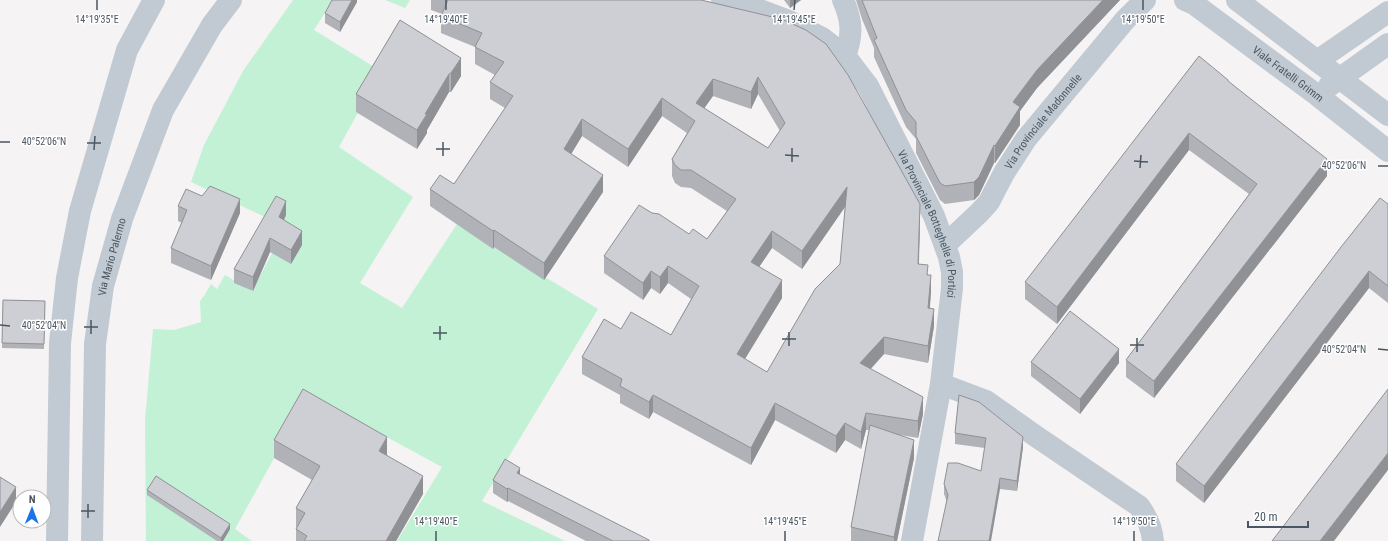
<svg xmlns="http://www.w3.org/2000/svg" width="1388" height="541" font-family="'Roboto Condensed',sans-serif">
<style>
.green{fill:#c3f1d5}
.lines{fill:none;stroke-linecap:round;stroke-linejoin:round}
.minor{stroke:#c1cad2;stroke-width:22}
.wall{fill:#b0b2b7;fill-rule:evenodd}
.shaded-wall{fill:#909195}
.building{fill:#cdcfd5;stroke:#909195;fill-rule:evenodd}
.ticks{fill:none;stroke:#4a5661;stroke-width:1.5}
.labels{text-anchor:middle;stroke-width:3;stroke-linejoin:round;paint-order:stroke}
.street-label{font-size:11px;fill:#4a5661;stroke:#fff}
.ticks-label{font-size:10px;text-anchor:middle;fill:#4a5661;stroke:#fff;stroke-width:3;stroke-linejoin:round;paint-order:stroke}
</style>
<rect width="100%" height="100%" fill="#f5f3f3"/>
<path class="green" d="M293 0H333L314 30 381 71 339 147 413 197 360 283 402 308 457 224 598 309 482 501 565 541H397L442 467 309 395 235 529 252 541H146L145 420 153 329 174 330 201 322 200 301 204 296 211 284 217 289 225 275 252 291 286 227 191 182 204 145 243 71Z
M385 0H410L405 8Z"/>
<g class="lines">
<g class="minor">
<path id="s1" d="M722 0 757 9 789 21 822 38 845 56 868 86 934 216 949 257 952 272V288L941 384 912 541"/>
<path d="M843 0C852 20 853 35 845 56"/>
<path id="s2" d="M1185 0 1194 4 1317 95 1388 151"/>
<path d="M1237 0 1388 115"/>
<path d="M1317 61 1388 12"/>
<path d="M1329 86 1388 44"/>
<path id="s3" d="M945 245 980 212 989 202 1004 173 1026 139 1125 20 1145 0"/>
<path d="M941 384 986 401 1037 437 1139 506C1147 517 1152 528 1153 541"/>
<path d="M57 541 60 343 67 278 80 211 127 50 154 0"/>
<path id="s4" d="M92 541 95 344 103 286 122 219 163 110 212 25 231 0"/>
</g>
</g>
<path class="wall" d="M357 0V2L340 32 325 23V13Z
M431 0H701L920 222 919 264 928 275 931 292 930 308 934 326 928 363 884 354 871 369 923 414 918 438 900 435 914 458 897 541H851V527L869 430H866L861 449 845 440 836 453 775 420 751 465 653 412 649 419 620 403V395L582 374V357L621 329 671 335 691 299 668 283 660 294 651 288 643 300 604 273V256L652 213 689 234 707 239 727 211 691 188 681 187 675 183 672 176V159L687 133 662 116 628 167 582 136 571 154 603 192 544 280 494 247 493 249 430 206V189L454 184 505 108 490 99V82L495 75 475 64V47L441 33V16L442 14 431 10ZM758 94 780 131 768 148 704 108 713 96 751 109ZM845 207 840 264 767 372 745 359 782 298 759 267 772 248 802 269Z
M784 0H801L790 8Z
M856 0H1120L1037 88 1020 111V125L995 163H994L979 195 974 200 945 204 940 200 916 153V139L906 127 874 57V48L862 19Z
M400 20 461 76 451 92H449L427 130V133L417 149 356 112V94Z
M1228 82 1327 176 1154 398 1126 377V360L1249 194 1189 150 1057 324 1025 299V282Z
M202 196 240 213 211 280 171 263V248L182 223 178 221V206Z
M1388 204V303L1369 288 1204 503 1176 481V464Z
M286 215 284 220 302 245 291 264 270 252 253 291 234 283V269Z
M3 300 45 301 44 349 2 348Z
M1031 362 1119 363 1080 414 1031 376Z
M959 395 1023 447 1017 491 1000 489 947 502 944 494V484L981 471 985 448 955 444V433Z
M274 440 387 455 423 494 396 541H296V529L297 527H296V508L312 480 274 458Z
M520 475 649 541H586L508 501 507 502 493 493V480Z
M147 490 230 529 223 541H217L147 495Z"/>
<path class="shaded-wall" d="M352 0H357V2L340 32V22Z
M790 0H801L790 8Z
M1103 0H1120L1037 88 1020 111V125L995 163V146L1013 102 1037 70Z
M461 58V76L451 92V73Z
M449 74V92L427 130V133L417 149V130L425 114Z
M758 77V94L751 109V92Z
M713 79V96L696 120V103Z
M662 98V116L628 167V149Z
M582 119V136L564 166V149Z
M1189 133V150L1057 324V307Z
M994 145V163L979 195 974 200V182Z
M1327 159V176L1154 398V381Z
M603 175V192L544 280V263Z
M847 187V204L802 269V251Z
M240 199V213L211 280V266Z
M286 201V215L279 231V217Z
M920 204V222L918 281V264Z
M494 230V247L493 249V231Z
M302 231V245L291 264V250Z
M772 231V248L751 279V262Z
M270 238V252L253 291V277Z
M668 266V283L660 294V277Z
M651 271V288L643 300V283Z
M1369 271V288L1204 503V486Z
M931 275V292L928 325V308Z
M782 280V298L737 372V354Z
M934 309V326L928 363V346Z
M884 337V354L860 380V363Z
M1119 349V363L1080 414V399Z
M653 395V412L649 419V402Z
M923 397V414L918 438V421Z
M775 403V420L751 465V448Z
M866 413V430L861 449V432Z
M845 423V440L836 453V436Z
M387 437V455L379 470V451Z
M1023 437V447L1017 491V481Z
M914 440V458L897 541H894V537Z
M1388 453V470L1334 541H1320Z
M520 468V482L517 473Z
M423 476V494L396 541H386Z
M1000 478V489L991 541H989Z
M16 487V502L0 527V512Z
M508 488V501L507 502V489Z
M230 524V529L223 541H221V538Z"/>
<path class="building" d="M332 0H352L340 22 325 13Z
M448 0H701L781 19 806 30 826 44 848 75 920 204 918 264 928 265 927 275H931L928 308 934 309 928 346 884 337 860 363 923 397 918 421 866 413 861 432 845 423 836 436 775 403 751 448 653 395 649 402 620 386 622 379 582 357 604 319 621 329 631 312 671 335 699 286 668 266 660 277 651 271 643 283 604 256 639 205 652 213 659 214 689 234 693 229 707 239 736 199 691 170H681L675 165 672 159 695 121 662 98 628 149 582 119 564 149 603 175 544 263 494 230 493 231 430 189 440 175 454 184 513 96 490 82 504 62 475 47 482 33 441 16ZM758 77 785 123 768 148 696 103 713 79 751 92ZM847 187 840 264 815 289 767 372 737 354 782 280 751 262 772 231 802 251Z
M862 0H1103L1037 70 1013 102 1020 107 995 146 994 145 979 177 974 182 945 186 940 183 916 136V122L906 110 874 40 877 38Z
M400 20 461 58 451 73 449 74 425 114H427L417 130 356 94Z
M1199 56 1228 80V81L1327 159 1154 381 1126 360 1257 184 1189 133 1057 307 1025 282Z
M210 186 240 199 211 266 171 248 187 210 178 206 186 189 202 196Z
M276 196 286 201 279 217 302 231 291 250 270 238 253 277 234 269Z
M1380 198 1388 204V286L1369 271 1204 486 1176 464 1341 247Z
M3 300 45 301 44 344 2 343Z
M1070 311 1119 349 1080 399 1031 362Z
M303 389 387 437 379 451 423 476 386 541H304L307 536 296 529 305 513 296 508 320 466 274 440Z
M1388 389V453L1320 541H1272Z
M959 395 979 402 1023 437 1017 481 1000 478 989 541H938L948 495 944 484 948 463H958L981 471 986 438 955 433Z
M870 425 914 440 894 537 851 527Z
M505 459 520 468 517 473 649 540V541H613L508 488 507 489 493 480Z
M156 476 230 524 221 538 147 490Z
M0 477 16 487 0 512Z"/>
<path class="ticks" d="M97 10V0M446 10V0M794 10 795 0M1143 10V0M0 142H10M87 143H101M436 149H450M94 150 95 136M785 155 799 156M443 156V142M1134 161 1148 162M792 162V148M1378 166H1388M1140 168 1141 155M0 325 10 326M84 327H98M433 333H447M91 334V320M782 339H796M440 340V326M1130 345H1144M789 346V332M1378 349 1388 350M1137 352V338M81 511H95M88 518V504M436 541V531M785 541V531M1134 541V531"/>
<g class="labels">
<g class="street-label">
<text dy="4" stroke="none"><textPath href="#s2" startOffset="127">Viale Fratelli Grimm</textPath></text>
<text dy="4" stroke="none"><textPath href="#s3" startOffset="159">Via Provinciale Madonnelle</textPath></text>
<text dy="4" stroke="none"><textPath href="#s1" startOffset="326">Via Provinciale Botteghelle di Portici</textPath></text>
<text dy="4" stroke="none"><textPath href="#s4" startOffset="286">Via Mario Palermo</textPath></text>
</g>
</g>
<g class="ticks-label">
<text x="97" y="23">14°19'35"E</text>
<text x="446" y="23">14°19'40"E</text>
<text x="794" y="23">14°19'45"E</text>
<text x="1143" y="23">14°19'50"E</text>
<text x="44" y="145">40°52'06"N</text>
<text x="1344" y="169">40°52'06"N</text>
<text x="44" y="329">40°52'04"N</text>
<text x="1344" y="353">40°52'04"N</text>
<text x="436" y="525">14°19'40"E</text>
<text x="785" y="525">14°19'45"E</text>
<text x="1134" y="525">14°19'50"E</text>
</g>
<g transform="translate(32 509) rotate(1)"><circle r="19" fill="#ffffff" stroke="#b7bbc0"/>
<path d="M0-3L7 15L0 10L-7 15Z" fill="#1a73e8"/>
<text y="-6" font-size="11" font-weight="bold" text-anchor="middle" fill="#4a5661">N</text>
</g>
<path d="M1248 521v6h60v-6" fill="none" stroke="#4a5661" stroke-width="2"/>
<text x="1254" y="521" font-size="12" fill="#4a5661" stroke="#ffffff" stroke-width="3" paint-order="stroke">20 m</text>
</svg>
